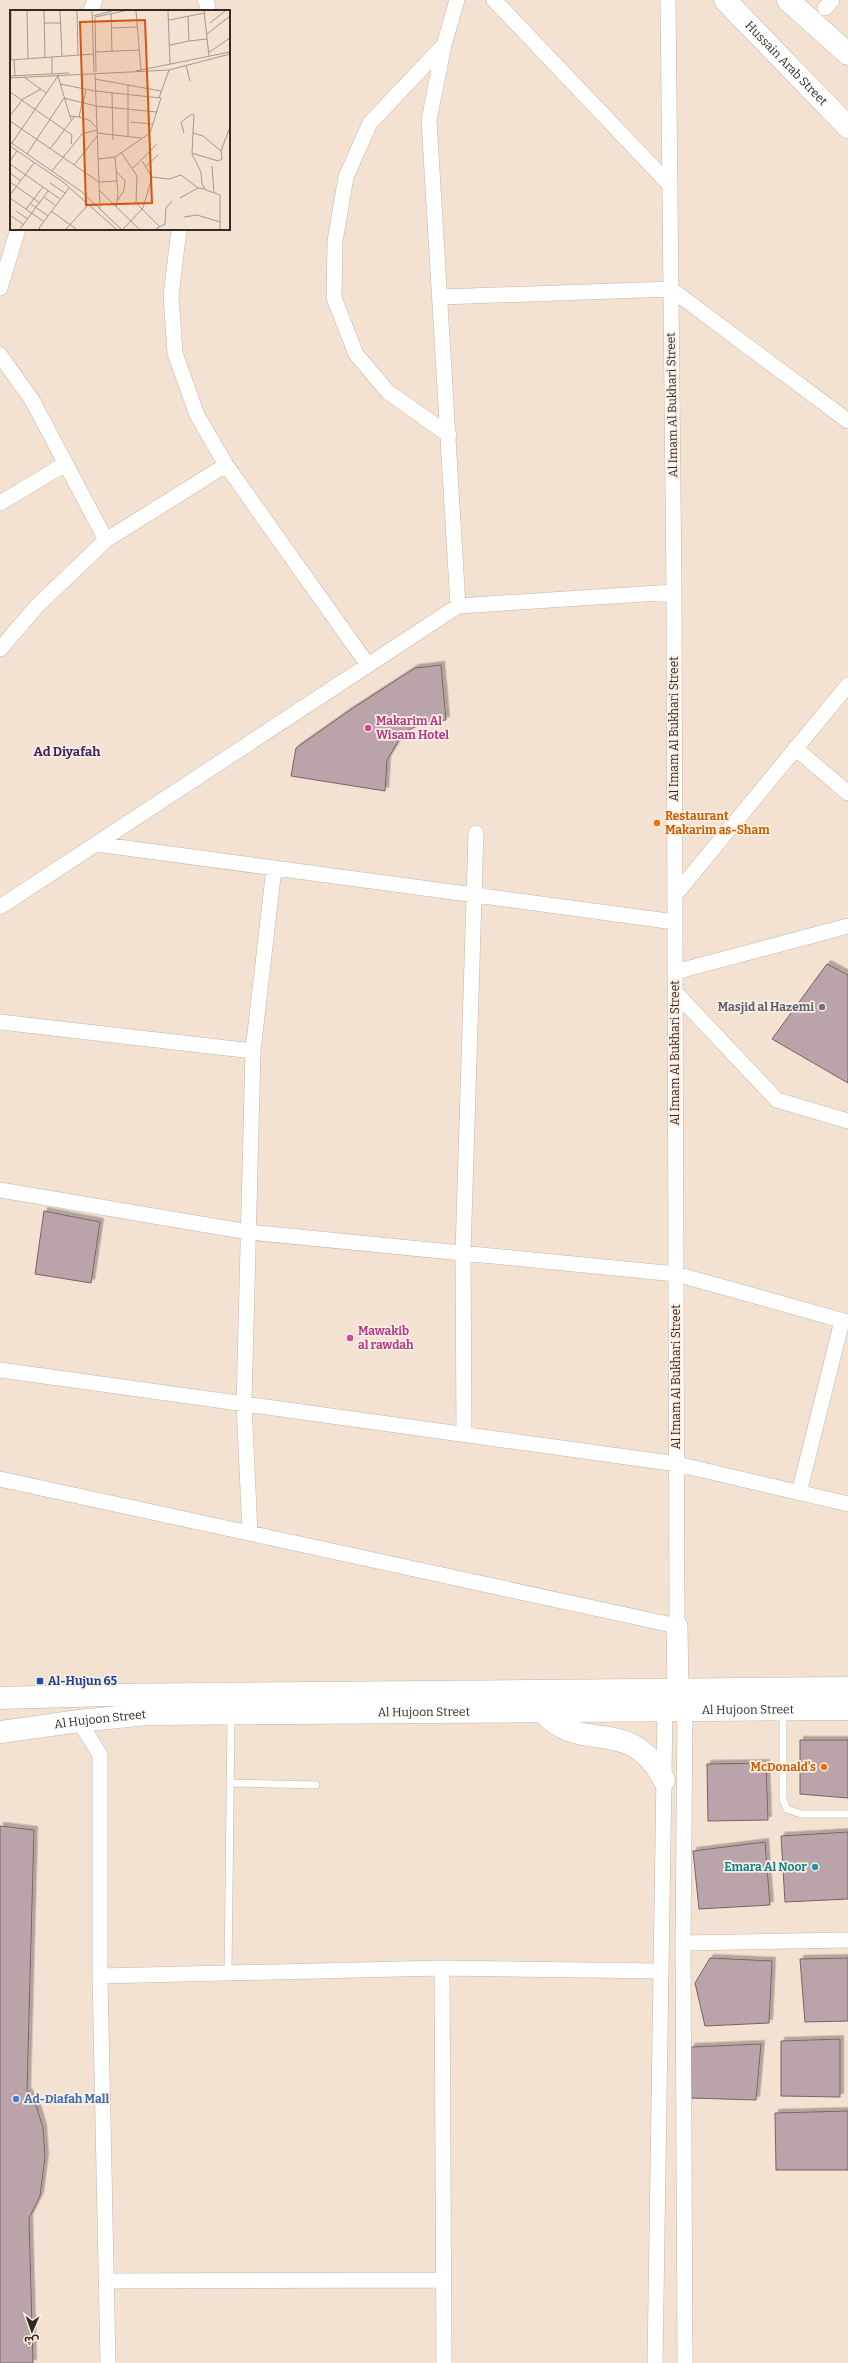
<svg xmlns="http://www.w3.org/2000/svg" width="848" height="2363" font-family="Bitter,'Noto Sans Arabic',serif">
<style>
.building{fill:#bba3aa;stroke:#786268;filter:url(#shadow)}
.lines{fill:none;stroke-linecap:round;stroke-linejoin:round}
.lane-casing{stroke:#c7b5a7;stroke-width:8}
.street-casing{stroke:#c7b5a7;stroke-width:16}
.secondary-casing{stroke:#c7b5a7;stroke-width:22}
.primary-casing{stroke:#c7b5a7;stroke-width:23}
.lane{stroke:#fff;stroke-width:7}
.street{stroke:#fff;stroke-width:15}
.secondary{stroke:#fff;stroke-width:21}
.primary{stroke:#fff;stroke-width:22}
.hotel-dot{fill:#d1479c;stroke:#feeee2;stroke-width:1.5}
.food-dot{fill:#e8710a;stroke:#feeee2;stroke-width:1.5}
.worship-dot{fill:#6b7280;stroke:#feeee2;stroke-width:1.5}
.transit-dot{fill:#1a4fb4;stroke:#feeee2;stroke-width:1.5}
.culture-dot{fill:#0f9aa8;stroke:#feeee2;stroke-width:1.5}
.shop-dot{fill:#3f7fe0;stroke:#feeee2;stroke-width:1.5}
.labels{text-anchor:middle;stroke-width:3.5;stroke-linejoin:round;paint-order:stroke}
.street-label{font-size:12px;fill:#312a25;stroke:#feeee2}
.hotel-label{font-size:12px;font-weight:bold;fill:#b23c85;stroke:#feeee2;text-anchor:start}
.food-label{font-size:12px;font-weight:bold;fill:#c56008;stroke:#feeee2;text-anchor:start}
.worship-label{font-size:12px;font-weight:bold;fill:#5b616d;stroke:#feeee2;text-anchor:end}
.transit-label{font-size:12px;font-weight:bold;fill:#164399;stroke:#feeee2;text-anchor:start}
.culture-label{font-size:12px;font-weight:bold;fill:#0d838f;stroke:#feeee2;text-anchor:end}
.shop-label{font-size:12px;font-weight:bold;fill:#366cbe;stroke:#feeee2;text-anchor:start}
.neighbourhood-label{font-size:13px;font-weight:bold;fill:#35245f;stroke:#feeee2}
.inset-road{fill:none;stroke:#a5988c;stroke-width:1}
.view{fill:#d6540e;fill-opacity:0.15;stroke:#d6540e;stroke-width:2}
.inset-edge{fill:none;stroke:#312a25;stroke-width:2}
</style>
<defs>
<filter id="shadow"><feDropShadow dx="3.5" dy="-3.5" stdDeviation="0" flood-color="#0004"/></filter>
</defs>
<rect width="100%" height="100%" fill="#f3e1d1"/>
<path class="building" d="M441 665 446 720 423 723 403 733 387 760 385 791 291 776 296 748 350 710 415 668Z
M827 964 848 975V1083L772 1039Z
M44 1211 100 1222 91 1283 35 1274Z
M800 1740H848V1798L800 1794Z
M766 1763 768 1820 708 1821 707 1764Z
M0 1826 34 1830 27 2090 37 2108 43 2128 45 2157 40 2196 29 2218 33 2363H0Z
M848 1832V1899L785 1902 781 1836Z
M765 1842 770 1905 699 1909 693 1851Z
M710 1958 772 1961 769 2023 705 2026 695 1983Z
M848 1958V2021L805 2022 800 1959Z
M840 2039V2097L781 2096V2041Z
M761 2044 756 2100 691 2098V2047Z
M848 2111V2170H776L775 2113Z"/>
<g class="lines">
<g class="lane-casing">
<path id="lane" d="M783 1711V1800L787 1809 801 1814H848
M230 1783 316 1785
M228 1973 231 1716"/>
</g>
<g class="street-casing">
<path id="street" d="M205 0 208 6 207 11
M457 0 444 45 429 120 458 606
M494 0 670 185
M825 8 832 0
M91 11 95 0
M444 45 370 123 346 177 335 241 334 298 356 354 388 392 449 435
M179 229 171 296 175 353 197 415 226 465 368 665
M0 288 18 229
M441 297 671 289 848 421
M0 355 32 400 106 540
M0 503 65 464
M0 649 37 606 106 540 226 465
M795 748 848 793
M96 844 675 922
M675 895 848 685
M0 907 458 606 674 592
M675 972 848 926
M675 992 777 1100 848 1121
M0 1022 253 1051
M0 1190 248 1232 676 1274 848 1322
M0 1370 677 1464 848 1504
M464 1434 463 1253 476 833
M0 1479 677 1626 674 592 668 0
M799 1493 842 1321
M250 1533 244 1404 253 1051 274 868
M79 1721 100 1755V1976L108 2363
M683 1943 848 1940
M442 1968 444 2363
M100 1976 442 1968 661 1971
M107 2281 442 2280
M655 2363 665 1710
M685 2363 683 1943 685 1710"/>
</g>
<g class="secondary-casing">
<path id="secondary" d="M677 1626 678 1690"/>
</g>
<g class="primary-casing">
<g id="primary">
<path id="s1" d="M725 0 848 127"/>
<path d="M788 0 848 54"/>
<path d="M0 1698 108 1695 848 1688"/>
<path d="M544 1713C582 1755 631 1714 664 1780"/>
<path id="s2" d="M0 1732 79 1721 147 1714 848 1709"/>
</g>
</g>
<use href="#lane" class="lane"/>
<use href="#street" class="street"/>
<use href="#secondary" class="secondary"/>
<use href="#primary" class="primary"/>
</g>
<g class="hotel-dot">
<circle cx="368" cy="728" r="4"/>
<circle cx="350" cy="1338" r="4"/>
</g>
<g class="food-dot">
<circle cx="657" cy="823" r="4"/>
<circle cx="824" cy="1767" r="4"/>
</g>
<circle class="worship-dot" cx="822" cy="1007" r="4"/>
<rect class="transit-dot" x="36" y="1677" width="8" height="8" rx="2"/>
<circle class="culture-dot" cx="815" cy="1867" r="4"/>
<circle class="shop-dot" cx="16" cy="2099" r="4"/>
<g class="labels">
<g class="street-label">
<text dy="4" stroke="none"><textPath href="#s1" startOffset="88">Hussain Arab Street</textPath></text>
<text transform="translate(672 405) rotate(-91)" y="4">Al Imam Al Bukhari Street</text>
<text transform="translate(674 729) rotate(-90)" y="4">Al Imam Al Bukhari Street</text>
<text transform="translate(675 1053) rotate(-90)" y="4">Al Imam Al Bukhari Street</text>
<text transform="translate(676 1377) rotate(-90)" y="4">Al Imam Al Bukhari Street</text>
<text dy="4" stroke="none"><textPath href="#s2" startOffset="749">Al Hujoon Street</textPath></text>
<text dy="4" stroke="none"><textPath href="#s2" startOffset="425">Al Hujoon Street</textPath></text>
<text dy="4" stroke="none"><textPath href="#s2" startOffset="101">Al Hujoon Street</textPath></text>
</g>
<g class="hotel-label">
<text x="376" y="725">Makarim Al<tspan x="376" dy="14">Wisam Hotel</tspan></text>
<text x="358" y="1335">Mawakib<tspan x="358" dy="14">al rawdah</tspan></text>
</g>
<g class="food-label">
<text x="665" y="820">Restaurant<tspan x="665" dy="14">Makarim as-Sham</tspan></text>
<text x="816" y="1771" text-anchor="end">McDonald's</text>
</g>
<g class="worship-label">
<text x="814" y="1011">Masjid al Hazemi</text>
</g>
<g class="transit-label">
<text x="48" y="1685">Al-Hujun 65</text>
</g>
<g class="culture-label">
<text x="807" y="1871">Emara Al Noor</text>
</g>
<g class="shop-label">
<text x="24" y="2103">Ad-Diafah Mall</text>
</g>
<g class="neighbourhood-label">
<text x="67" y="756">Ad Diyafah</text>
</g>
</g>
<g transform="translate(10 10)">
<rect width="220" height="220" fill="#f3e1d1"/>
<path class="inset-road" d="M1 1V49M17 1 18 48M34 1 35 47M50 1 52 46M67 1 68 45M82 1 84 62M126 1 131 60M158 1 160 54M194 1 199 46M101 3 102 42M83 6 102 1M159 10 195 3M34 13H50M200 13 215 1M101 18 127 17M197 24 220 6M179 31 197 29M160 35 179 31 178 6M85 42 129 40M198 43 220 28M42 47V64M4 49 5 66M0 50 84 44M176 55 180 71M126 61 220 42M86 62 85 7 114 1M85 64 90 199M0 66 59 63M14 67 36 83M0 68 159 60 220 44M85 69 151 81M50 74 85 81 151 88 140 123 105 147 88 149M0 82 62 125 61 134M102 83 103 130M149 88 159 60M73 93 76 80M0 106 13 89 31 79M60 106 69 107 72 93M69 107 79 110 86 117M0 111 89 172 107 171M120 112 142 114M87 123 131 128M174 123 171 112 182 104 184 105 183 123 193 126 211 141 220 117M183 123 182 143 208 151 212 149 211 141M118 126V75M0 132 72 182 111 219M2 133 48 66 61 110M0 136 53 172 106 219M40 139 64 107M111 142 127 166 126 193 150 217M17 144 54 88 86 96 147 102M182 144 191 162 192 174 196 180 210 185M105 147 108 185 106 197M0 151 7 141M132 151 142 167 159 169 171 165 188 178M0 154 50 189M64 155 87 126M202 156 204 183M135 157 148 145M123 158 147 134M42 161 72 124 87 120M106 161 115 171 114 180 108 190M0 163 11 171M0 172 30 193M40 173 55 183M90 181 129 219M0 185 24 153M34 187 45 195M0 188 33 211M170 188 188 178 195 179M21 194 38 206M16 199 33 177M6 201 18 209M41 201 66 219M0 205 14 215M174 207 187 205 210 212M10 219 38 181M30 219 29 218 59 178M56 219 78 195M113 219 133 198 142 167M146 219 155 214 156 198 162 191M210 219V185"/>
<path class="view" d="M135 10 142 193 76 195 70 12Z"/>
<rect width="220" height="220" class="inset-edge"/>
</g>
<g transform="translate(32 2331) rotate(182)" stroke="#feeee2" stroke-width="3" paint-order="stroke">
<path d="M0-3L7 15L0 10L-7 15Z" fill="#312a25"/>
<text y="-6" font-size="11" font-weight="bold" text-anchor="middle" fill="#312a25">ش</text>
</g>
</svg>
